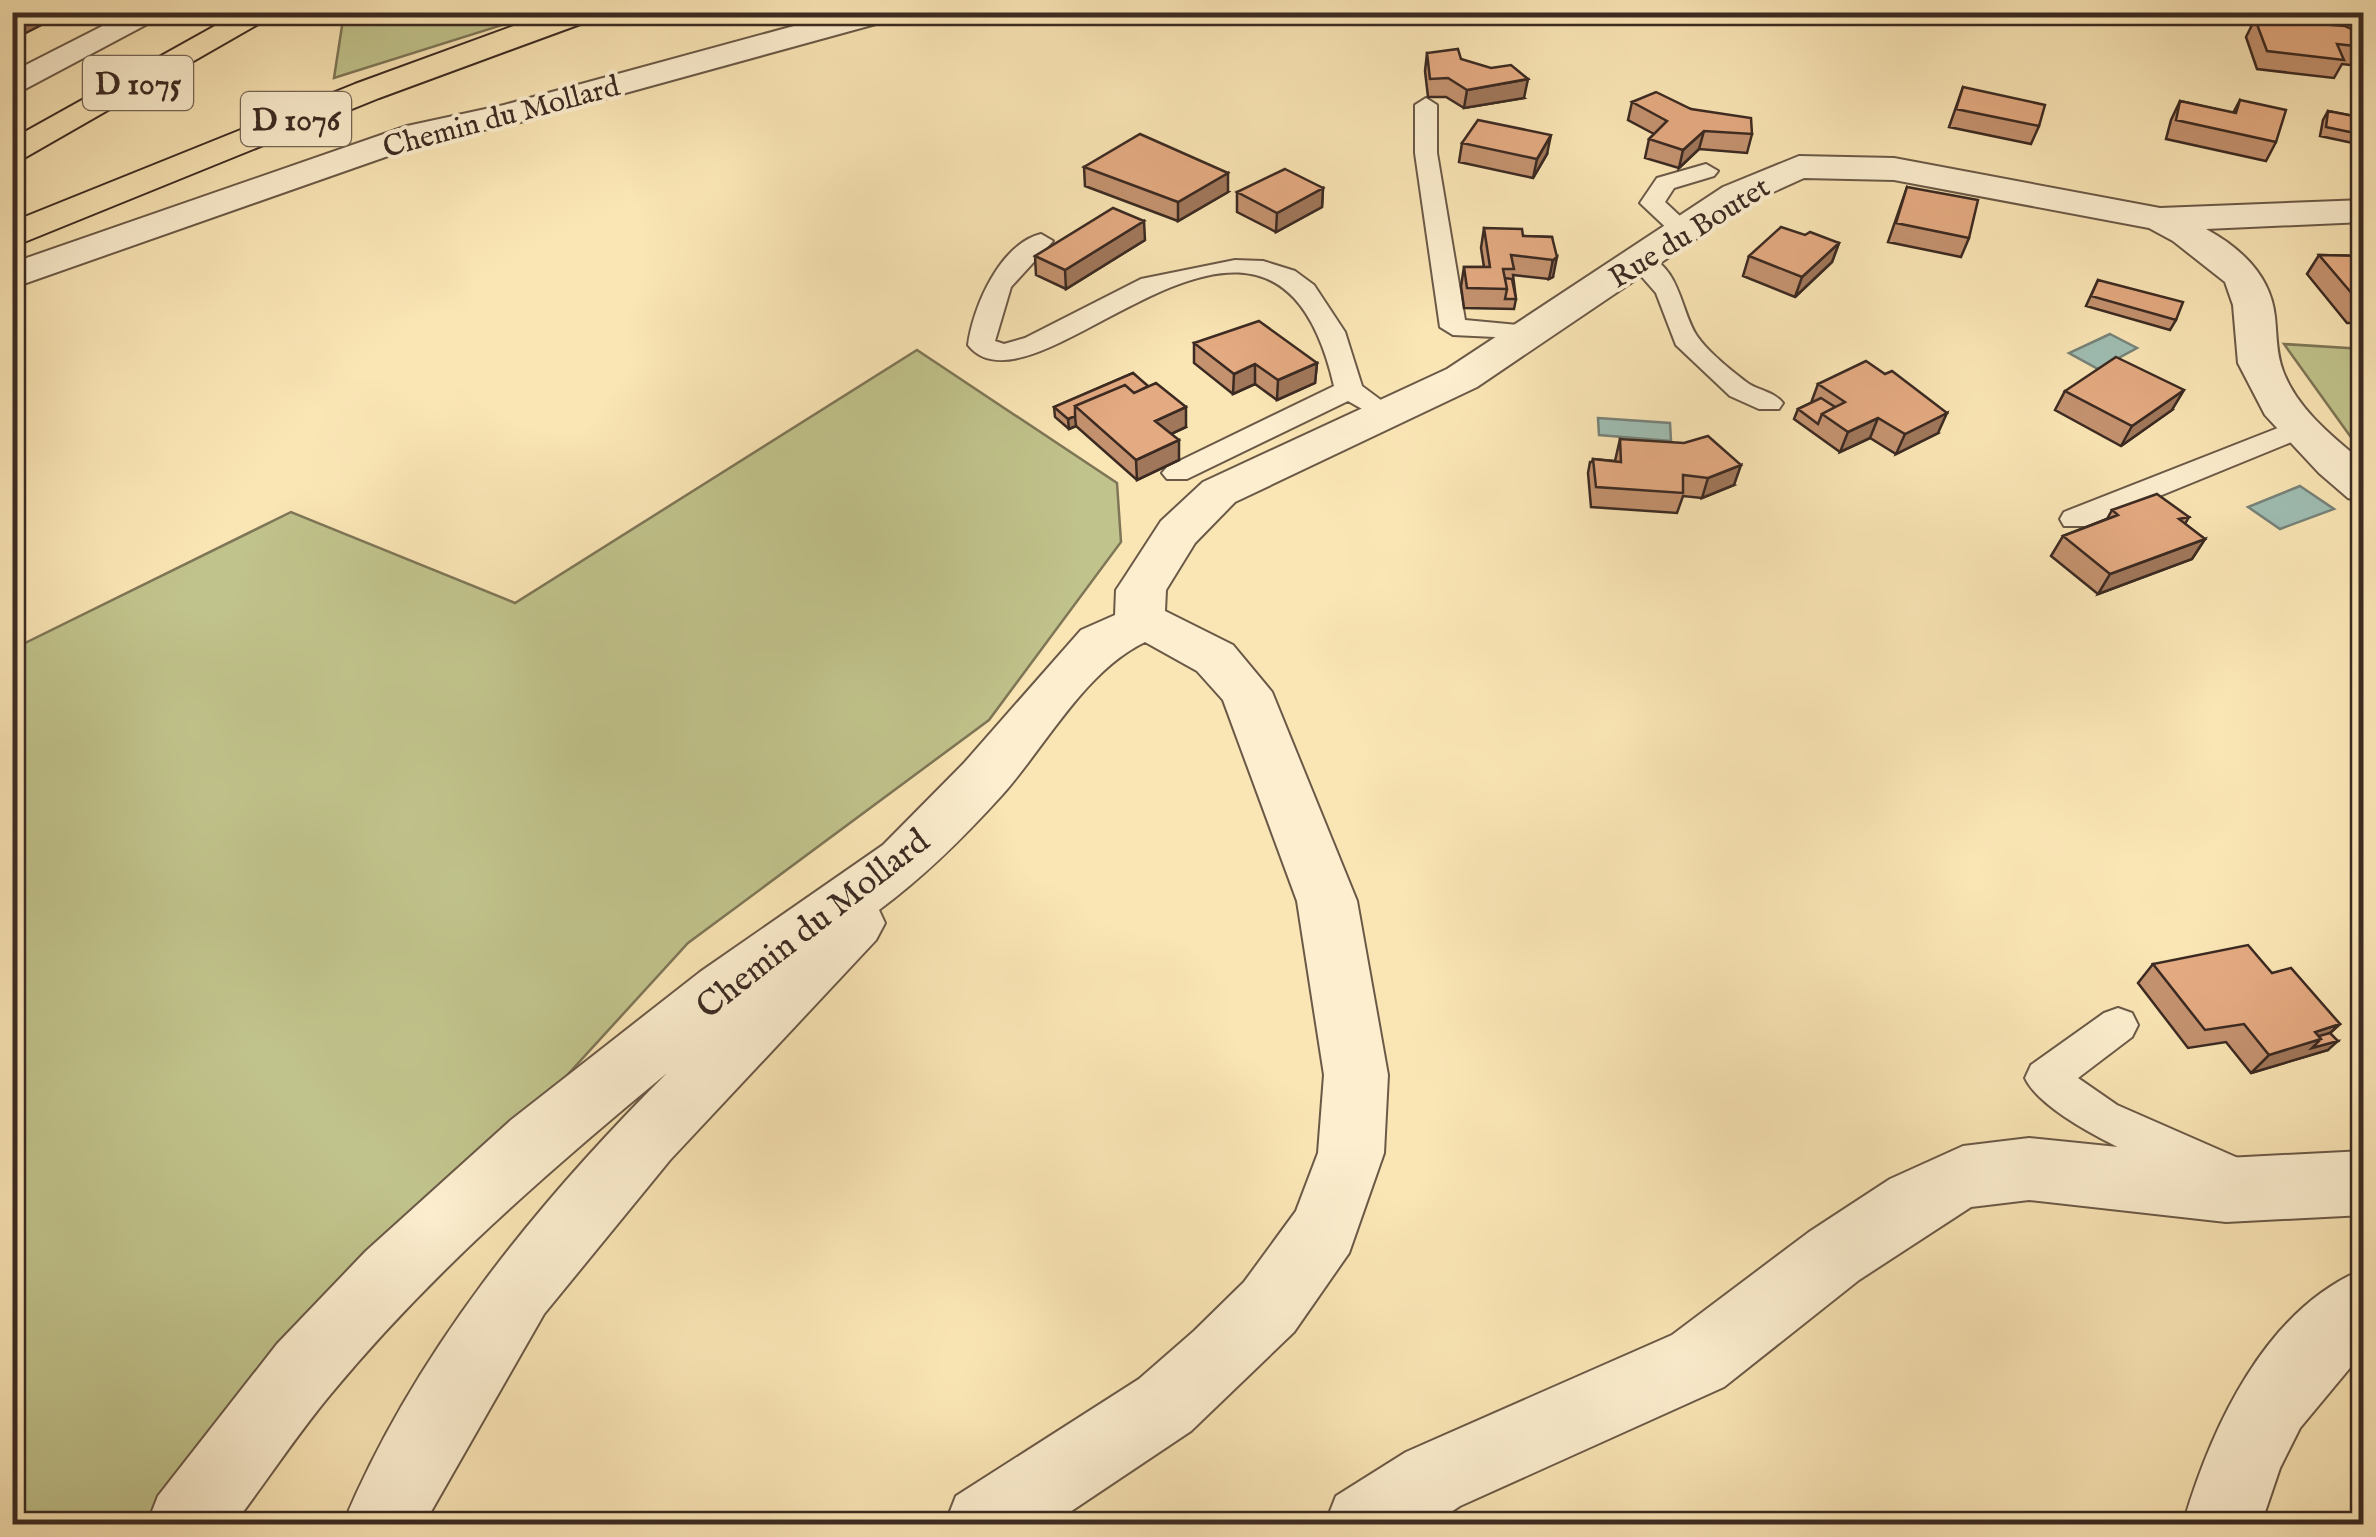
<svg xmlns="http://www.w3.org/2000/svg" width="2376" height="1537" font-family="'IM FELL English',serif">
<style>
.green{fill:#c1c38c;stroke:#7e7657;stroke-width:2.5}
.water{fill:#9fbeb4;stroke:#77837a;stroke-width:2.5}
.lines{fill:none;stroke-linecap:round;stroke-linejoin:round}
.service-casing{stroke:#6b5947;stroke-width:4}
.minor-casing{stroke:#6b5947;stroke-width:4}
.primary-casing{stroke:#3b2a22;stroke-width:4}
.service{fill:#fceecf;fill-rule:evenodd}
.minor{fill:#fceecf;fill-rule:evenodd}
.primary{fill:#fae5b5;fill-rule:evenodd}
.wall{fill:#c4926f;stroke:#3b2a22;stroke-width:2.5}
.shaded-wall{fill:#a0775a;stroke:#3b2a22;stroke-width:2.5}
.building{fill:#e4aa81;stroke:#3b2a22;stroke-width:2.5}
.labels{text-anchor:middle;stroke-width:8;stroke-linejoin:round;paint-order:stroke}
.far-street-label{font-size:30px;fill:#3b2a22;stroke:#fceecf}
.shield{fill:#fceecf;stroke:#756556;stroke-width:2.5}
.shield-label{font-size:32px;font-weight:bold;fill:#3b2a22}
.street-label{font-size:35px;fill:#3b2a22;stroke:#fceecf}
</style>
<rect width="100%" height="100%" fill="#fae5b5"/>
<filter id="stains"><feTurbulence type="fractalNoise" baseFrequency=".002" numOctaves="4"/><feColorMatrix values="0 0 0 0 .2 0 0 0 0 .09 0 0 0 0 .02 0 0 0 .5 -.17"/></filter>
<radialGradient id="worn" r=".72"><stop offset=".6" stop-color="#630" stop-opacity="0"/><stop offset="1" stop-color="#630" stop-opacity=".3"/></radialGradient>
<path class="green" d="M344 13V12L540 13 334 78Z
M2284 344 2363 349V447L2353 440Z
M917 350 1117 483 1121 542 989 720 688 943 157 1524H13V649L291 512 515 603Z"/>
<path class="water" d="M2110 334 2137 348 2098 369 2069 353Z
M1598 418 1670 423 1671 441 1599 435Z
M2300 486 2334 509 2280 529 2248 507Z"/>
<g class="lines">
<g class="service-casing">
<path id="service" d="M2337 12H2360L2364 31Z
M1426 98 1437 105V153L1465 320 1538 327 1542 333 1538 339 1453 335 1440 327 1415 153V105Z
M1706 164 1718 171 1714 176 1674 188 1665 202 1695 230 1683 237 1674 235 1640 203 1657 178Z
M1041 234 1053 241 1011 287 995 341 1004 344 1025 338 1141 279 1235 260 1263 261 1295 271 1314 285 1345 332 1362 386 1401 415 1387 423 1348 401 1187 479H1167L1162 473 1167 467 1334 386C1271 112 1036 431 968 345 973 307 1000 244 1041 234Z
M1642 254C1680 264 1680 310 1697 336 1708 352 1734 373 1749 384 1761 391 1774 392 1783 403L1779 409H1759L1730 396 1676 345 1656 293 1629 262Z
M2301 419 2311 422 2315 428 2311 434 2086 526H2064L2060 519 2064 512Z
M2118 1008 2132 1013 2138 1025 2132 1037 2078 1078 2117 1105 2238 1158 2244 1172 2238 1186 2223 1192C2175 1174 2046 1123 2025 1078L2031 1065 2104 1013Z"/>
</g>
<g class="minor-casing">
<path id="minor" d="M130 12H170L12 96V72Z
M845 12H898L894 19 520 122 428 142 12 288V263L407 126 504 105Z
M1799 156 1894 158 2160 208 2364 200V222L2206 229C2241 248 2271 276 2275 317 2277 335 2276 353 2283 371 2297 409 2333 437 2364 463V503L2348 498 2319 473 2265 415 2238 363 2233 305 2225 282 2173 241 2149 228 1894 180 1804 178 1749 203 1477 387 1235 502 1195 543 1166 590 1165 611 1233 645 1272 692 1357 901 1388 1075 1384 1153 1349 1253 1294 1332 1191 1431 1052 1524H945L956 1496 1139 1379 1194 1331 1244 1282 1296 1211 1318 1153 1324 1075 1297 901 1223 700 1197 671 1145 642C1085 671 1047 744 1003 794 964 837 925 876 879 910L885 923 876 940 670 1160 544 1314 424 1524H343C414 1353 537 1203 667 1073 547 1172 429 1275 330 1395 296 1436 266 1482 234 1524H147L158 1496 277 1344 366 1251 511 1120 700 972 883 845 964 763 1081 630 1115 615 1116 590 1124 578 1161 521 1203 482 1447 369 1723 187Z
M2029 1138 2226 1158 2364 1151V1215L2226 1222 2029 1200 1971 1207 1859 1280 1724 1387 1460 1506 1433 1524H1325L1336 1496 1406 1452 1672 1335 1809 1232 1890 1179 1963 1146Z
M2364 1269V1351L2300 1428 2280 1468 2261 1524H2183C2211 1428 2265 1309 2364 1269Z"/>
</g>
<g class="primary-casing">
<path id="primary" d="M240 12H279L12 165V139Z
M552 12H598L594 19 379 98 12 247V222L355 84Z"/>
</g>
<use href="#service" class="service"/>
<use href="#minor" class="minor"/>
<use href="#primary" class="primary"/>
</g>
<path class="wall" d="M1524 12H1540L1538 21 1523 20Z
M2255 19 2364 36V58L2359 66 2342 64 2334 78 2257 69 2246 37Z
M1427 53 1461 59 1524 98 1464 108 1446 97H1428L1425 71Z
M1963 87 2039 126 2031 144 1949 127Z
M2240 100 2276 142 2266 161 2166 139 2171 120 2180 101 2233 113Z
M1632 102 1691 109 1752 134 1747 153 1699 149 1679 168 1645 158 1649 139 1654 134 1628 120Z
M2328 111 2364 118 2362 145 2320 136 2323 120Z
M1462 143 1547 154 1533 178 1459 162Z
M1084 167 1228 192 1178 221 1085 186Z
M1907 187 1969 238 1961 257 1888 242Z
M1323 188 1322 207 1276 232 1237 212V192Z
M1484 228 1523 236 1552 237 1553 277 1549 279 1513 275 1516 299 1514 309 1464 308 1461 286 1464 267H1484L1481 248Z
M1805 235 1839 243 1832 262 1795 297 1743 276 1749 256Z
M1145 240 1066 289 1036 275 1035 256Z
M2319 255 2364 256V323H2347L2307 274Z
M2098 280 2176 320 2170 330 2086 306Z
M1194 343 1317 363 1315 383 1277 400 1255 384 1233 394 1194 363Z
M1133 373 1186 427 1171 434 1179 460 1137 480 1076 426 1069 429 1055 417 1054 407Z
M1818 384 1938 433 1896 454 1870 438 1840 452 1794 419 1798 409 1811 403Z
M2065 391 2172 410 2121 446 2055 410Z
M1620 439 1734 485 1702 498 1683 496 1677 513 1591 507 1588 473 1590 462H1592L1593 459 1615 461Z
M2112 510 2189 517 2185 524 2205 539 2192 559 2098 594 2051 556 2063 536 2107 519Z
M2153 964 2272 973 2340 1024 2330 1033 2328 1050 2251 1073 2226 1042 2188 1048 2138 983Z"/>
<path class="shaded-wall" d="M12 12H67L12 40Z
M1528 79 1524 98 1464 108 1467 90Z
M1704 131 1699 149 1679 168 1683 150Z
M1551 135 1547 154 1533 178 1537 159Z
M1228 173V192L1178 221V202Z
M1323 188 1322 207 1276 232 1277 213Z
M1144 221 1145 240 1066 289 1065 270Z
M1839 243 1832 262 1795 297 1802 277Z
M1557 257 1553 277 1549 279 1553 260Z
M1317 363 1315 383 1277 400 1278 380Z
M1255 364V384L1233 394 1234 374Z
M2184 390 2172 410 2121 446 2132 426Z
M1186 407V427L1156 441 1155 421Z
M1947 413 1938 433 1896 454 1905 434Z
M1075 416 1076 426 1069 429 1068 419Z
M1878 418 1870 438 1840 452 1848 432Z
M1179 440V460L1137 480 1136 460Z
M1741 465 1734 485 1702 498 1708 478Z
M2205 539 2192 559 2098 594 2110 574Z
M2340 1024 2320 1042 2338 1041 2328 1050 2251 1073 2269 1055 2315 1032Z"/>
<path class="building" d="M2255 19 2345 26 2363 34 2364 47 2337 44 2344 60 2267 51Z
M1458 49 1461 59 1491 68 1511 65 1528 79 1467 90 1448 78 1430 79 1427 53Z
M1963 87 2045 105 2039 126 1956 109Z
M1656 92 1691 109 1751 118 1752 134 1704 131 1683 150 1649 139 1667 121 1632 102Z
M2240 100 2286 110 2276 142 2176 120 2180 101 2236 113Z
M2328 111 2364 118V135L2326 127Z
M1478 120 1551 135 1537 159 1462 143Z
M1140 134 1228 173 1178 202 1084 167Z
M1285 169 1323 188 1277 213 1237 192Z
M1907 187 1978 200 1969 238 1896 223Z
M1113 208 1144 221 1065 270 1035 256Z
M1781 227 1805 235 1810 232 1839 243 1802 277 1749 256Z
M1484 228 1522 229 1523 236 1552 237 1557 257 1553 260 1511 255 1514 269H1503L1507 289 1467 288 1464 267H1490Z
M2319 255 2364 256V303H2360Z
M1505 278 1512 279 1516 299H1505L1507 289Z
M2098 280 2183 302 2176 320 2091 296Z
M1259 321 1317 363 1278 380 1255 364 1234 374 1194 343Z
M2116 357 2184 390 2132 426 2065 391Z
M1866 361 1885 374 1892 371 1947 413 1905 434 1878 418 1848 432 1822 414 1845 402 1818 384Z
M1133 373 1148 386 1134 393 1125 385 1075 406V416L1068 419 1054 407Z
M1156 383 1186 407 1155 421 1179 440 1136 460 1075 406 1125 385 1134 393Z
M1821 398 1835 407 1822 414 1818 424 1798 409Z
M1708 436 1741 465 1708 478 1683 475V493L1596 487 1593 459 1621 462 1620 439 1684 443Z
M2157 494 2189 517 2179 519 2205 539 2110 574 2063 536 2118 515 2112 510Z
M2248 945 2272 973 2291 968 2340 1024 2315 1032 2321 1039 2269 1055 2244 1024 2205 1030 2153 964Z
M2330 1033 2338 1041 2312 1048 2321 1039 2319 1036Z"/>
<g class="labels">
<g class="far-street-label">
<text transform="translate(501 116) rotate(-15)" y="10">Chemin du Mollard</text>
<text transform="translate(1689 232) rotate(-32)" y="10">Rue du Boutet</text>
</g>
<g class="shield">
<rect x="83" y="56" width="110" height="54" rx="8"/>
<rect x="241" y="92" width="110" height="54" rx="8"/>
</g>
<g class="shield-label">
<text x="138" y="94">D 1075</text>
<text x="296" y="130">D 1076</text>
</g>
<g class="street-label">
<text transform="translate(812 923) rotate(-38)" y="12">Chemin du Mollard</text>
</g>
</g>
<rect width="2376" height="1537" fill="none" stroke="#fae5b5" stroke-width="50"/>
<rect x="15" y="15" width="2346" height="1507" fill="none" stroke="#3b2a22" stroke-width="5"/>
<rect x="25" y="25" width="2326" height="1487" fill="none" stroke="#3b2a22" stroke-width="2.5"/>
<rect width="100%" height="100%" filter="url(#stains)"/>
<rect width="100%" height="100%" fill="url(#worn)"/>
</svg>
